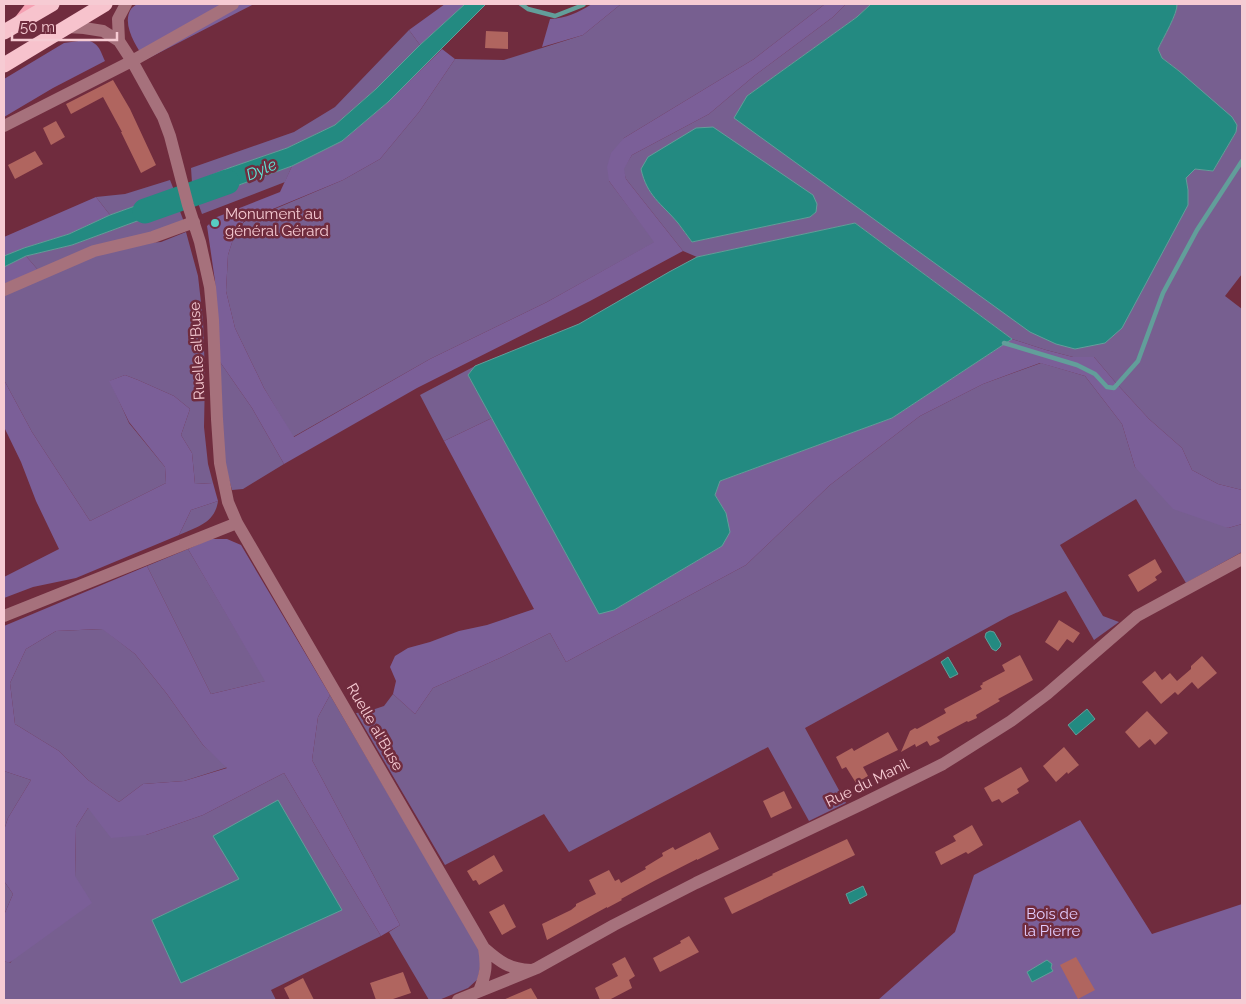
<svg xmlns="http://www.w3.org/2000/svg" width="1246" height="1004" font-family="Raleway,sans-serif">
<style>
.green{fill:#775f90;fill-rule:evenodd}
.forest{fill:#7b5f98;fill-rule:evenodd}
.water{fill:#238a81;stroke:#629e9a}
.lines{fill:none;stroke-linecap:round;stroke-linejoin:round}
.stream{stroke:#629e9a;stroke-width:4.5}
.river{stroke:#238a81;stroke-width:25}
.building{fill:#b0655f}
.minor{stroke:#a6717c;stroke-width:12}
.major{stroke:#f5a0b2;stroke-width:12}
.highway{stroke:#f7c3cd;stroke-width:15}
.poi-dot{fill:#57cec2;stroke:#702c3e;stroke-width:2}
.labels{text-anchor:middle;stroke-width:5;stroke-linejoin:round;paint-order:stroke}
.poi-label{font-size:15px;fill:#f6cbd3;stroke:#702c3e;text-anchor:start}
.street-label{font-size:15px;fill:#f6cbd3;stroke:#702c3e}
.park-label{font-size:15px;fill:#e2cbfd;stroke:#702c3e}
.water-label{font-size:16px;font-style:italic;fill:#5ee9db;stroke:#702c3e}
</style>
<rect width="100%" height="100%" fill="#702c3e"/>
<path class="green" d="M621 4H825L754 59 624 138 609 181 655 242 547 302 430 359 293 437 264 388 235 328 226 291 228 255 234 236 244 222 343 180 380 159 419 112 455 59 504 60 583 35Z
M846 4H871L857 17 747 96 1188 190 1186 178 1195 169 1213 171 1236 132 1179 71 1162 58 1158 49C1163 38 1178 13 1177 4H1242V274L1225 296 1242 309V490L1218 484 1192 470 1182 448 1149 419 1116 383 1094 357H1073L1046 350 1012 339 855 223 697 257 683 251 626 179 623 169 632 155 709 114 754 76 833 17ZM816 212 810 217 692 242 678 223Z
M409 30 420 45 376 89 335 125 287 148 229 168 192 183 191 168 294 132 335 107Z
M292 166 285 182 202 214 197 200Z
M170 180 174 190 149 201 110 215 96 197 125 194Z
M178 206 184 222 38 270 26 256 72 245Z
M186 232 198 276 203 320 205 377 204 427 208 464 213 483 195 484 192 453 181 435 190 409 174 396 138 380 125 375 110 381 129 423 165 467 166 483 90 521 32 432 4 380V295L88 258 134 244 161 242Z
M220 362 252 408 284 464 243 489 232 490 224 462Z
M1041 363 1085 376 1122 424 1135 467 1228 528 1242 524V552L1186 583 1136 499 1060 545 1103 616 1119 622 1094 640 1066 591 1009 616 805 728 846 803 809 821 768 747 569 852 544 814 445 865 356 713 366 712 384 706 393 694 415 714 433 688 502 657 550 633 566 662 746 565 830 485 920 416 983 384Z
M475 366 468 375 492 418 444 441 420 395Z
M218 501C215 523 197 527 179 535L191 510Z
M188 549 266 681 211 694 147 566Z
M103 629 135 654 167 694 203 745 228 767 184 781 143 784 119 802 88 780 59 751 15 724 10 683 26 649 56 631Z
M330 695 482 954 478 979 468 988 439 1000H429L389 932 400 925 312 760 318 717Z
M4 771 31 780 8 818 4 830Z
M284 773 381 936 271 990 276 1000H4V961L10 963 75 877 76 827 88 808 146 835 203 815ZM240 879 342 910 152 920Z
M4 881 13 894 4 915Z"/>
<path class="forest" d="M137 4H254L145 60C137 47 121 25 131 9 132 7 135 6 137 4Z
M445 4H465L420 45 409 30Z
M592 4H621L583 35 542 47 550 19C567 18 577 13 592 4Z
M825 4H846L833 17 754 76 709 114 632 155 624 169 626 179 683 251 590 301 417 388 284 464 252 408 220 362 215 281 207 226 217 217 280 192 292 166 342 141 388 102 442 49 455 59 419 112 380 159 343 180 244 221 234 236 228 255 226 291 235 328 264 388 294 437 430 359 547 302 654 242 609 181 607 167 611 153 624 138 754 59Z
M86 40C99 43 100 50 105 61L53 88 4 117V79L64 43Z
M96 197 110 215 69 234 24 248 4 256V237Z
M26 256 38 270 4 284V267Z
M1012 339 1046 350 1073 357H1094L1116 383 1149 419 1182 448 1192 470 1218 484 1242 490V524L1228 528 1173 509 1135 467 1122 424 1085 376 1040 363 983 384 920 416 830 485 746 565 566 662 550 633 502 657 433 688 415 714 393 694 396 681 390 667 395 656 408 648 430 642 459 631 487 625 534 609 444 441 492 418 599 613 614 610 722 546 726 513 715 495 720 481 892 418Z
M125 375 138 380 174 396 190 409 181 435 192 453 195 484 213 483 218 501 191 510 179 535 76 578 33 587 4 598V577L59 549 36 501 21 462 4 427V380L32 432 90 521 166 483 165 467 129 422 109 381Z
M210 539H227L241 545 330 695 318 717 312 760 400 925 381 936 284 773 203 815 146 835 111 838 88 808 76 827 75 876 92 903 9 963 4 961V915L13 894 4 881V830L8 818 31 780 4 771V626L147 566 211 694 265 681 188 549ZM102 629 135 654 167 694 203 745 227 768 184 781 143 784 119 802 88 780 59 751 15 724 10 683 26 649 56 631Z
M1080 820 1152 934 1242 904V1000H878L955 932 974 875Z"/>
<path class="water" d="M465 4H486L388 102 342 141 292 166 197 200 192 183 229 168 287 148 335 125 376 89 420 45Z
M871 4H1177C1178 13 1163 38 1158 49L1162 58 1179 71 1232 117 1237 125 1236 132 1213 171 1195 169 1186 178 1188 190V205L1122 328 1105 343 1075 349 1056 344 1030 332 734 118 747 96 857 17Z
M713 127 813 195 817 204 816 212 810 217 692 242C687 236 683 229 678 223 661 203 647 196 641 169L648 157 696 128Z
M174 190 178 206 72 245 26 256 4 267V256L24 248 69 234 110 215 149 201Z
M855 223 1012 339 892 418 720 481 715 495 726 513 730 532 722 546 614 610 599 614 468 375 475 366 579 324 669 272 697 257Z
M990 631 994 632 1001 644 1000 647 996 651 992 649 985 637 986 633Z
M948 657 958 674 950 678 941 662Z
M1087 709 1095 719 1076 735 1068 725Z
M278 800 342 910 181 983 152 920 239 879 213 836Z
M863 886 867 895 850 904 846 894Z
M1047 960 1052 964 1051 968 1053 971 1032 982 1027 972Z"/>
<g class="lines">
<path class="stream" d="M521 4 528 9 555 16 583 5 584 4
M1004 343 1077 365 1095 374 1107 387 1114 388 1138 361 1163 293 1197 230 1242 161"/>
<path class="river" d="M145 211 227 182"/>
</g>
<path class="building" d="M486 31 508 32V49L485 48Z
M113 80 130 109 156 165 141 173 121 132H122L103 97 71 114 66 104Z
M56 121 65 137 51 145 43 128Z
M35 151 43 164 15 179 8 165Z
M1155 559 1162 572 1155 577 1157 580 1138 592 1128 575Z
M1059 620 1080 633 1073 643 1067 639 1058 651 1045 642Z
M1020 655 1033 680 998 699 1000 701 976 715 977 718 968 722 967 721 937 737 940 741 930 746 927 741 916 747 915 744 901 752 910 731 915 728 917 729 946 713 944 709 982 689 980 686 983 684 982 683 1005 671 1002 665Z
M1202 656 1217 673 1198 689 1192 682 1178 695 1175 692 1161 704 1142 682 1155 671 1162 680 1170 673 1177 681 1191 669V666Z
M1147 711 1168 733 1155 745 1150 739 1139 748 1125 732Z
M888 732 898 750 863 767 868 776 856 783 846 767 842 769 836 757 852 748 854 751Z
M1064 747 1079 765 1068 774 1067 772 1056 782 1043 766Z
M1021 767 1029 781 1017 789 1019 793 1002 803 999 799 992 802 984 788Z
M784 791 792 808 771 818 763 801Z
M972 825 983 845 968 854 966 852 941 865 935 852 956 841 953 836Z
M710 832 719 849 697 860V859L654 881 621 899 622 900 607 908V907L547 940 542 924 571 910 576 906V904L596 894 589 880 609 870 615 881 619 879 621 883 646 869 645 867 663 856 662 853 673 847 675 850Z
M847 839 855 855 732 914 724 898 773 875 772 874Z
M494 855 503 871 479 885 476 880 473 881 467 871Z
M504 904 516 927 502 935 489 912Z
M689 936 699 952 660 972 653 958 681 943 680 941Z
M625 957 635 976 629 980 632 988 609 1000H600L595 988 618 976 612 964Z
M1076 957 1095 990 1078 999 1060 965Z
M403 972 411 993 390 1000H376L370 983Z
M303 978 314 1000H290L284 988Z
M531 988 538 1000H503Z"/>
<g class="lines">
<path class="minor" d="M67 27 84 28 103 31 119 41 132 61 163 117 170 136 188 205 200 242 210 287 213 320 217 419 220 463 228 502 237 523 484 948C500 962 509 969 531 970
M119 41 118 19 126 4
M4 126 132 61 233 4
M4 290 94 251 153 237 194 222
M4 616 237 523
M479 991C486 974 487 966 484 948
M458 1000 537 968 614 925 696 883 862 804 943 764 1011 721 1047 694 1137 616 1242 559"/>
<path class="major" d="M19 22 33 4"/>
<path class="highway" d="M4 32 52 4
M4 65 105 4"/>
</g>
<circle class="poi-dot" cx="215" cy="223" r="5"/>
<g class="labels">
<g class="poi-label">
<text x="225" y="219">Monument au<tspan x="225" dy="17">général Gérard</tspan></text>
</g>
<g class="street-label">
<text transform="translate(197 351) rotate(-93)" y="5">Ruelle al'Buse</text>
<text transform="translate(375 727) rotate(60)" y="5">Ruelle al'Buse</text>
<text transform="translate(867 783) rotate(-26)" y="5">Rue du Manil</text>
</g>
<g class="park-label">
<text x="1052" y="919">Bois de<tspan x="1052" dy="17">la Pierre</tspan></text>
</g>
<g class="water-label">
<text transform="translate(261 169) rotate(-23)" y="6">Dyle</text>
</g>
</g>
<rect width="1246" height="1004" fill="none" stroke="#f6cbd3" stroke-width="10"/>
<path d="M12 32v8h105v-8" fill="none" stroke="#f6cbd3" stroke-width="2.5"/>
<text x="20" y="32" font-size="15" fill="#f6cbd3" stroke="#702c3e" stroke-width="4" paint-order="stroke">50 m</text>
</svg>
